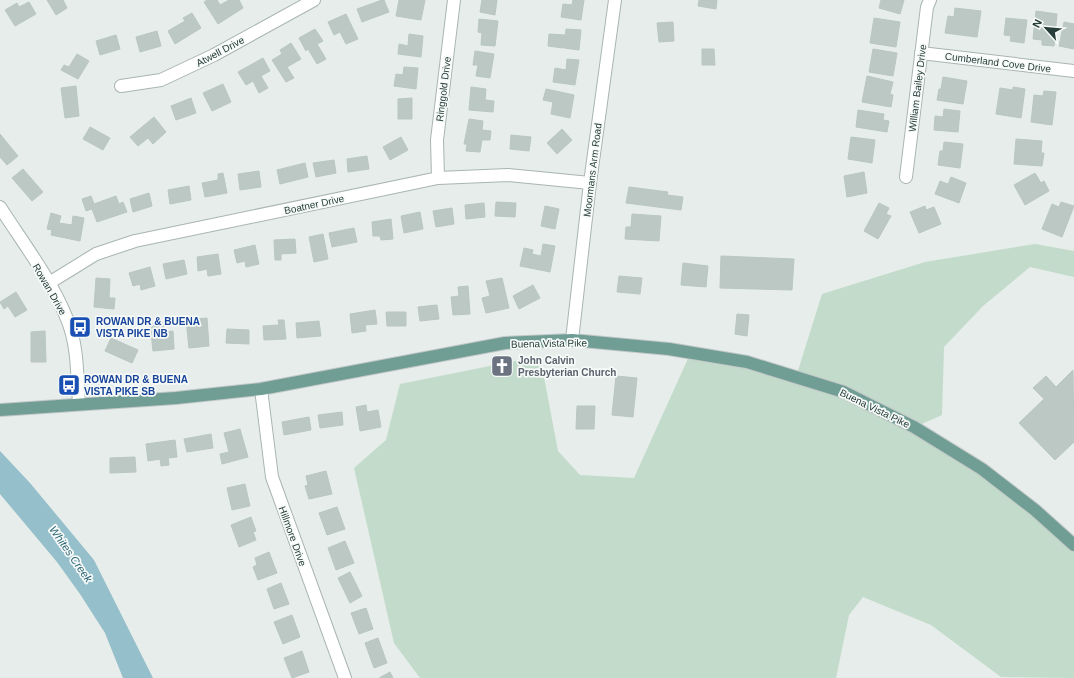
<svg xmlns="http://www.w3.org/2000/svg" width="1074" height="678" font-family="Helvetica,sans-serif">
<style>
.green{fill:#c2dbca}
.water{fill:#95bfcb}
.building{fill:#bcc8c4;stroke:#b9c6c1}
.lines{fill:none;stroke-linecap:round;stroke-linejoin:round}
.minor-casing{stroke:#a9b5b1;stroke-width:14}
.major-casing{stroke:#c3c9c8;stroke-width:14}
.minor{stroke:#fff;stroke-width:12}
.major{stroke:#709d94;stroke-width:12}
.labels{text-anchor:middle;stroke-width:3.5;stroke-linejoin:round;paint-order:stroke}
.street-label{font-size:10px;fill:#273d39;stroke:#f6faf8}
.transit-label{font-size:10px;font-weight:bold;fill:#164399;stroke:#f6faf8;text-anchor:start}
.worship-label{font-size:10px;font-weight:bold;fill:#5b616d;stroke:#f6faf8;text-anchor:start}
.water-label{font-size:11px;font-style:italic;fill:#286172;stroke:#f6faf8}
</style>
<rect width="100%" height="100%" fill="#e6edea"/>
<path class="green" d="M1035 244 1074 251V277L1030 267 983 306 944 347 942 415 915 427 982 469 1074 545V678L1001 677 931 625 863 597 849 615 836 678H420L394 643 354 468 386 440 400 384 540 356 558 451 580 475 634 478 691 352 796 377 822 294 925 262Z"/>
<path class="water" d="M0 451 30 483 94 560 153 678H123L105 633 80 594 57 562 0 494Z"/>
<path class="building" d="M47 0H63L67 8 56 15Z
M207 0H217L220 5 229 0H239L243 8 218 24 204 2Z
M382 0H384L389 12 362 22 357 9Z
M399 0H425L421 20 396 16Z
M482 0H497L495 15 480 12Z
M573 0H584L581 20 561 17 563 4 572 5Z
M699 0H717L716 9 698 6Z
M881 0H904L900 14 879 8Z
M29 2 36 14 15 26 5 10 17 3 19 7Z
M955 8 981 11 977 37 945 33 948 16 954 17Z
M1036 11 1057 14 1054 46 1042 45V40L1033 39Z
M192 13 201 28 175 44 168 31 185 21 183 18Z
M346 14 358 39 346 44 340 32 334 35 328 22Z
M874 18 900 22 896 47 870 43Z
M1006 18 1027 20 1024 43 1010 41 1011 36 1004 35Z
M479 19 498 21 495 46 481 45 482 33 478 32Z
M673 22 674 41 659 42 657 23Z
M1064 22 1074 24V49L1059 46Z
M315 29 323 41 317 44 326 59 317 64 308 49 306 51 299 38Z
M566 29 581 30 579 50 564 48Z
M157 31 161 46 140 52 136 37Z
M409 34 423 36 421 57 398 54 399 44 408 46Z
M549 34 565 35 563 48 548 46Z
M116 35 120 49 100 55 96 41Z
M291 43 301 59 287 67 294 78 286 82 272 60 282 54 280 50Z
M702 49H714L715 65H702Z
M873 49 897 53 893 76 869 72Z
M475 51 494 54 490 78 476 76 478 65H473Z
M77 54 89 61 78 79 61 70 64 65 69 67Z
M263 58 270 71 261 76 268 88 259 93 253 81 246 85 238 72Z
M567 59 579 60 575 85 553 82 555 68 566 70Z
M404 67 418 68 416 89 394 86 396 74 403 75Z
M867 76 893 82 890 94 893 95 891 107 862 102Z
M943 77 967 81 963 104 937 100 939 89H941Z
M223 84 231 102 212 111 203 93Z
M76 86 79 116 65 118 61 88Z
M471 87 486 89 485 100 494 101 493 112 469 110Z
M1013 87 1025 89 1021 118 996 114 1000 88 1013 90Z
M546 89 574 95 570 118 551 114 553 102 543 100Z
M1044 91 1056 92 1052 125 1031 122 1034 95 1043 96Z
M191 98 196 113 176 120 171 106Z
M412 98V119H398V99Z
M944 109 960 111 958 132 934 130 935 116 943 117Z
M858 110 884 114 883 120 889 121 887 132 856 127Z
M154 117 166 132 153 144 148 138 138 146 130 137Z
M469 119 483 121 482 130 491 131 490 140H482L480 152 466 151 467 144H464Z
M90 127 110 138 103 150 83 139Z
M562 129 572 140 557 154 547 143Z
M0 134 18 156 7 165 0 157Z
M511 135 531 137 529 151 510 149Z
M401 137 408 150 390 160 383 147Z
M851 137 875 140 872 163 848 159Z
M1016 139 1042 141 1041 153H1044L1042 166 1014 164Z
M944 142 963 144 960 168 938 165 940 151H943Z
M367 156 369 169 348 172 347 159Z
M334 160 336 173 316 177 313 163Z
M305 163 308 177 280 184 277 170Z
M23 169 43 192 32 201 12 178Z
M259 171 261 187 240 190 238 174Z
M864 172 867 193 847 197 844 176Z
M223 173 227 193 205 197 202 183 218 180V174Z
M1035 173 1041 183 1044 181 1049 191 1025 205 1014 185Z
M951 177 966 183 959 203 935 194 940 181 948 184Z
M189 186 191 200 170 204 168 190Z
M629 187 668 192 667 195 683 197 681 210 626 203Z
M149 193 152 206 133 212 130 199Z
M91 196 94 204 116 196 119 204 123 202 127 212 97 222 92 209 86 211 82 199Z
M496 202 516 203 515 217 495 216Z
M1061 202 1074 206 1062 237 1042 229 1052 204 1059 207Z
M484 203 485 217 466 219 465 205Z
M879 203 889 208 886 214 891 216 878 239 864 231Z
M545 206 559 209 555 229 541 226Z
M925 206 926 210 934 207 941 224 919 233 910 212Z
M452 208 454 224 436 227 433 211Z
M420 212 423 229 404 233 401 216Z
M51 213 61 216 59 223 72 225 73 216 84 218 80 241 51 235 52 230 47 229Z
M632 214 661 216 659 241 625 239 626 227H631Z
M391 219 393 239 381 240 380 236H373L372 222Z
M354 228 357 242 332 247 329 233Z
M323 234 328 259 314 262 309 237Z
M295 239 296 253 281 254V260H275L274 240Z
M543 244 555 246 550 272 520 266 524 248 533 250 532 254 541 256Z
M255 245 259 264 246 267 245 261 237 263 234 250Z
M218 254 221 274 208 276 207 269 198 271 197 257Z
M721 256 794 259 792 290 720 288Z
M184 260 187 274 166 279 163 264Z
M683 263 708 266 706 287 681 285Z
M150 267 155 286 141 290 140 284 133 286 129 273Z
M619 276 642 278 640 294 617 292Z
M96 278 110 279 109 298H115L114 309 94 307Z
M502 278 509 308 486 313 482 298 490 296 486 281Z
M533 285 540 298 519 309 513 296Z
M468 286 470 314 453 315 451 297 459 296 458 287Z
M16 292 27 310 15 317 8 306 4 309 0 302Z
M437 305 439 319 420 321 418 307Z
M375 310 377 324 365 325 366 331 352 333 350 314Z
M386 312H406V326H387Z
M737 314 749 315 747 336 735 334Z
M207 318 209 346 189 348 186 320Z
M278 320H284L286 339 264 340 263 326 279 325Z
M319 321 321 336 297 338 296 323Z
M163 322 164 332 173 331 174 349 153 351 150 324Z
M227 329 249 330V344L226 343Z
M45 331 46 362H31V332Z
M111 338 138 350 132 363 105 351Z
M1073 370 1074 442 1055 460 1019 423 1044 399 1033 388 1046 376 1056 387Z
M616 376 637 378 633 417 612 415Z
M366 405 367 412 378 410 381 427 360 431 356 407Z
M577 406H595L594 429H576Z
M342 412 343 425 320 428 318 415Z
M309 417 311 430 284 435 282 422Z
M240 429 248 457 222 464 220 454 229 452 224 433Z
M211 434 213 448 187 452 184 439Z
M175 440 177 457 168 458 169 465 161 466 160 459 148 461 146 444Z
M135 457 136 472 110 473V458Z
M326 471 332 494 309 499 305 486 308 485 306 476Z
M245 484 250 506 232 510 227 488Z
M337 507 345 529 327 535 319 513Z
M251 517 256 531 253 532 256 540 239 547 231 525Z
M345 541 354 563 336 570 328 548Z
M269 552 277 573 258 580 253 567 257 565 255 558Z
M350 572 362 596 350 603 338 578Z
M281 583 289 604 274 609 267 589Z
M366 608 373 629 359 634 351 613Z
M292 615 300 637 283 644 274 622Z
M378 638 387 663 374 668 365 643Z
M302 651 309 672 292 678 284 658Z
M390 672 393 678H379Z"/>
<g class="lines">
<g class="minor-casing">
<path id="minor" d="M921 53 1074 71
M121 86 161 80 214 55 314 0
M906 177 927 7 930 0
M438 178 437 140 454 0
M0 207C23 243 51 279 67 319 78 345 77 376 79 404
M49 283 96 254 135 241 438 178 508 175 590 183
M572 340 590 183 615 0
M261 389 272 477 345 678"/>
</g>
<g class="major-casing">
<path id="major" d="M0 410 176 398 261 389 505 343 572 340 669 349 747 362 844 392 914 427 982 469 1035 510 1074 545"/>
</g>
<use href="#minor" class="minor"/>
<use href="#major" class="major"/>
</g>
<defs>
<g id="bus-square" transform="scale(1.15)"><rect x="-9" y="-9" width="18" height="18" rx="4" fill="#1a4fb4" stroke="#f6faf8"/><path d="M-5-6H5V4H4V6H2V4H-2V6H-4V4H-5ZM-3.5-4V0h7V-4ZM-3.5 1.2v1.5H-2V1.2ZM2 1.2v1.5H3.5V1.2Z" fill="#fff"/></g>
<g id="church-square" transform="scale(1.15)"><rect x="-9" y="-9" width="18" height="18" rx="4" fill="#6b7280" stroke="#f6faf8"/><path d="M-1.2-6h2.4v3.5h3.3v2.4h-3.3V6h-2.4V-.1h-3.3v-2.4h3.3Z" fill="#fff"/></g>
</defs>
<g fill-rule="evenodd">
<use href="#bus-square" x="80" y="327"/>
<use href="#church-square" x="502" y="366"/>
<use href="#bus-square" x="69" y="385"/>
</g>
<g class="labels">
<g class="street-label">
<text transform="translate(220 51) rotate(-28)" y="4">Atwell Drive</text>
<text transform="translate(998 62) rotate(7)" y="4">Cumberland Cove Drive</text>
<text transform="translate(917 88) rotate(-83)" y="4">William Bailey Drive</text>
<text transform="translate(443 89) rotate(-83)" y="4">Ringgold Drive</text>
<text transform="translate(592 170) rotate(-83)" y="4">Moormans Arm Road</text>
<text transform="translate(314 204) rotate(-12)" y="4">Boatner Drive</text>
<text transform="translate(50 289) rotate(60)" y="4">Rowan Drive</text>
<text transform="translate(549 343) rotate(-1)" y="4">Buena Vista Pike</text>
<text transform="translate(875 408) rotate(26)" y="4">Buena Vista Pike</text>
<text transform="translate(293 536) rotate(70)" y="4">Hillmore Drive</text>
</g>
<g class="transit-label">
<text x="96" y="325">ROWAN DR &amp; BUENA<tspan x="96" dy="12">VISTA PIKE NB</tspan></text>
<text x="84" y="383">ROWAN DR &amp; BUENA<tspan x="84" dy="12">VISTA PIKE SB</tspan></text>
</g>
<g class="worship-label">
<text x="518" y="364">John Calvin<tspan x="518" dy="12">Presbyterian Church</tspan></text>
</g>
<g class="water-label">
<text transform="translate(71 554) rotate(55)" y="4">Whites Creek</text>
</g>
</g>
<g transform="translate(1046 28) rotate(297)" stroke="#f6faf8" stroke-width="3" paint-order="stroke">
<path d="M0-3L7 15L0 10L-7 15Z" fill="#273d39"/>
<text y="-6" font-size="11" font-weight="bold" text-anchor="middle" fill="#273d39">N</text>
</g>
</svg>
